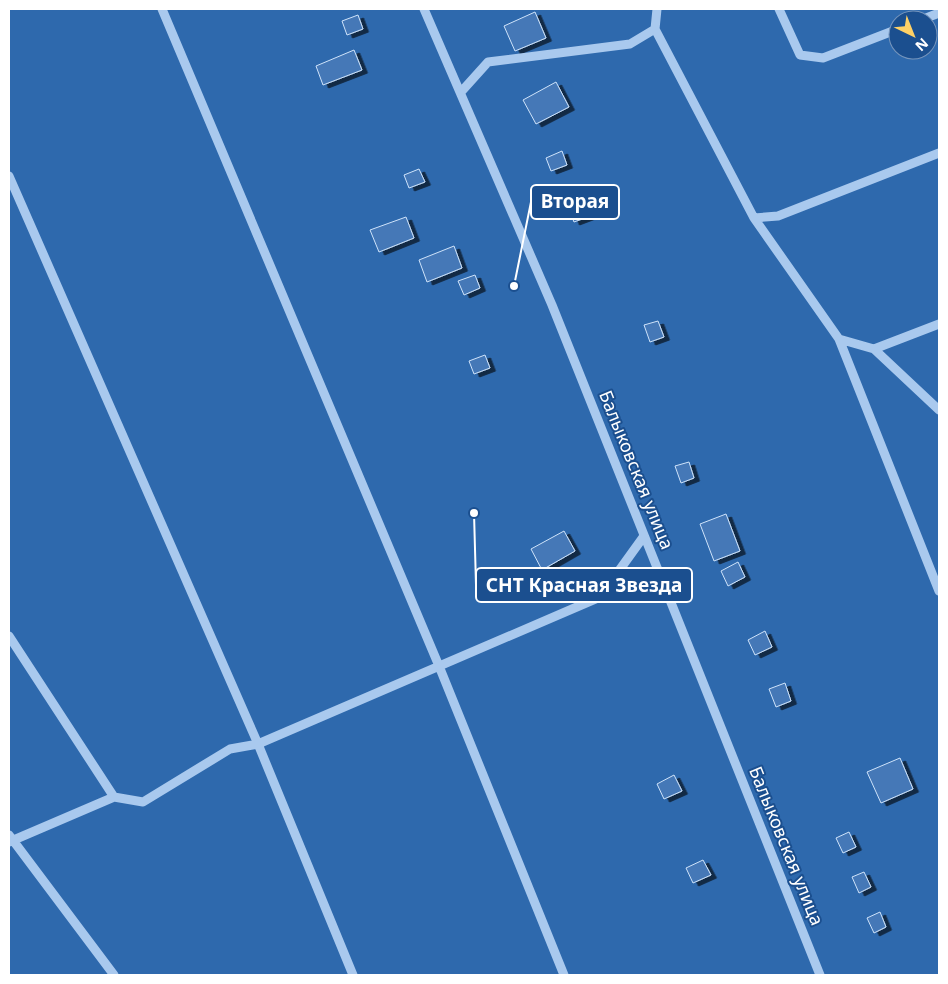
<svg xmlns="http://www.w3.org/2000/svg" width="948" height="984" font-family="'Noto Sans',sans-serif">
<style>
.green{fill:#2e69ad;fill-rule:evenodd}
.building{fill:#4478b7;stroke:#cfe3fa;filter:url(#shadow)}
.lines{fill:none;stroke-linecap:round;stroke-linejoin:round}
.minor{stroke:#a9c9ee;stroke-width:9}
.labels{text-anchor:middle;stroke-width:4;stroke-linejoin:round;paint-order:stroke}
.street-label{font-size:18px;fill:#fff;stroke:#1b4f8f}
.leader{fill:none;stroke:#fff;stroke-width:2}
.callout-dot{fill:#fff;stroke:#1b4f8f;stroke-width:2}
.callout{fill:#1b4f8f;stroke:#fff;stroke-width:2}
.callout-label{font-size:19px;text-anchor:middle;font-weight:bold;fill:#fff}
</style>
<defs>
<filter id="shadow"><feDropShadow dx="5.5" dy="3" stdDeviation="0" flood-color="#0009"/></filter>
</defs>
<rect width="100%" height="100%" fill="#1b4f8f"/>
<path class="green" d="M9 9H939V975H9ZM898 20H928V50H898Z"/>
<path class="building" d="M535 12 546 38 515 51 504 26Z
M358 15 363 29 347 35 342 21Z
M354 50 362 70 323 85 316 66Z
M556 82 569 107 536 124 523 100Z
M562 151 567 165 551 171 546 158Z
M419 169 425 182 409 188 404 175Z
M585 202 590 216 574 222 569 209Z
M406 217 414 238 379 252 370 230Z
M454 246 462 268 427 282 419 260Z
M475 275 480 288 464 295 458 281Z
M658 321 664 337 650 342 644 325Z
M485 355 490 368 474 374 469 361Z
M689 462 694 478 681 483 675 466Z
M726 514 740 551 714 561 700 524Z
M564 531 575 551 542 570 531 549Z
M738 562 745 577 728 586 721 571Z
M765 631 772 647 755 655 748 640Z
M785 683 791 701 776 707 769 689Z
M900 758 913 789 881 803 867 772Z
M674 775 682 791 664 799 657 784Z
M849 832 856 847 843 853 836 838Z
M703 860 711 875 693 883 686 868Z
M864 872 871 887 859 893 852 877Z
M880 912 886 927 874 933 867 918Z"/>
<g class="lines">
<path class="minor" d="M162 9 439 666 564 975
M424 9 552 305 820 975
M779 9 800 55 823 58 898 29
M921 20 939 13
M655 29 754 218 778 216 939 153
M461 92 488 62 630 44 655 29 657 9
M9 176 258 744 353 975
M754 218 839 339 874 349 939 324
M839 339 939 591
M874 349 939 410
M9 636 114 797
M9 835 114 975
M9 842 114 797 143 802 230 749 258 744 600 597 644 536"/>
</g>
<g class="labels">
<g class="street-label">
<text transform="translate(636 470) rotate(68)" y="6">Балыковская улица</text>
<text transform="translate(786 846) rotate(68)" y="6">Балыковская улица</text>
</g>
</g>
<path class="leader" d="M514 286L531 202M474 513L476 585"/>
<g class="callout-dot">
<circle cx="514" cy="286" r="5"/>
<circle cx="474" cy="513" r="5"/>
</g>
<g class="callout">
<rect x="531" y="185" width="88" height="34" rx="5"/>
<rect x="476" y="568" width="216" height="34" rx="5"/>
</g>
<g class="callout-label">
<text x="575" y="208">Вторая</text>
<text x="584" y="592">СНТ Красная Звезда</text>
</g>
<rect width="948" height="984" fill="none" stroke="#ffffff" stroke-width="20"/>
<g transform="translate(913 35) rotate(137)"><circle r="24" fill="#1b4f8f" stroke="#7695bc"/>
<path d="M0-4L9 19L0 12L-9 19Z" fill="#ffd166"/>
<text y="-8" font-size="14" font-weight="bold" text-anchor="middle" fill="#ffffff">N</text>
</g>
</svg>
